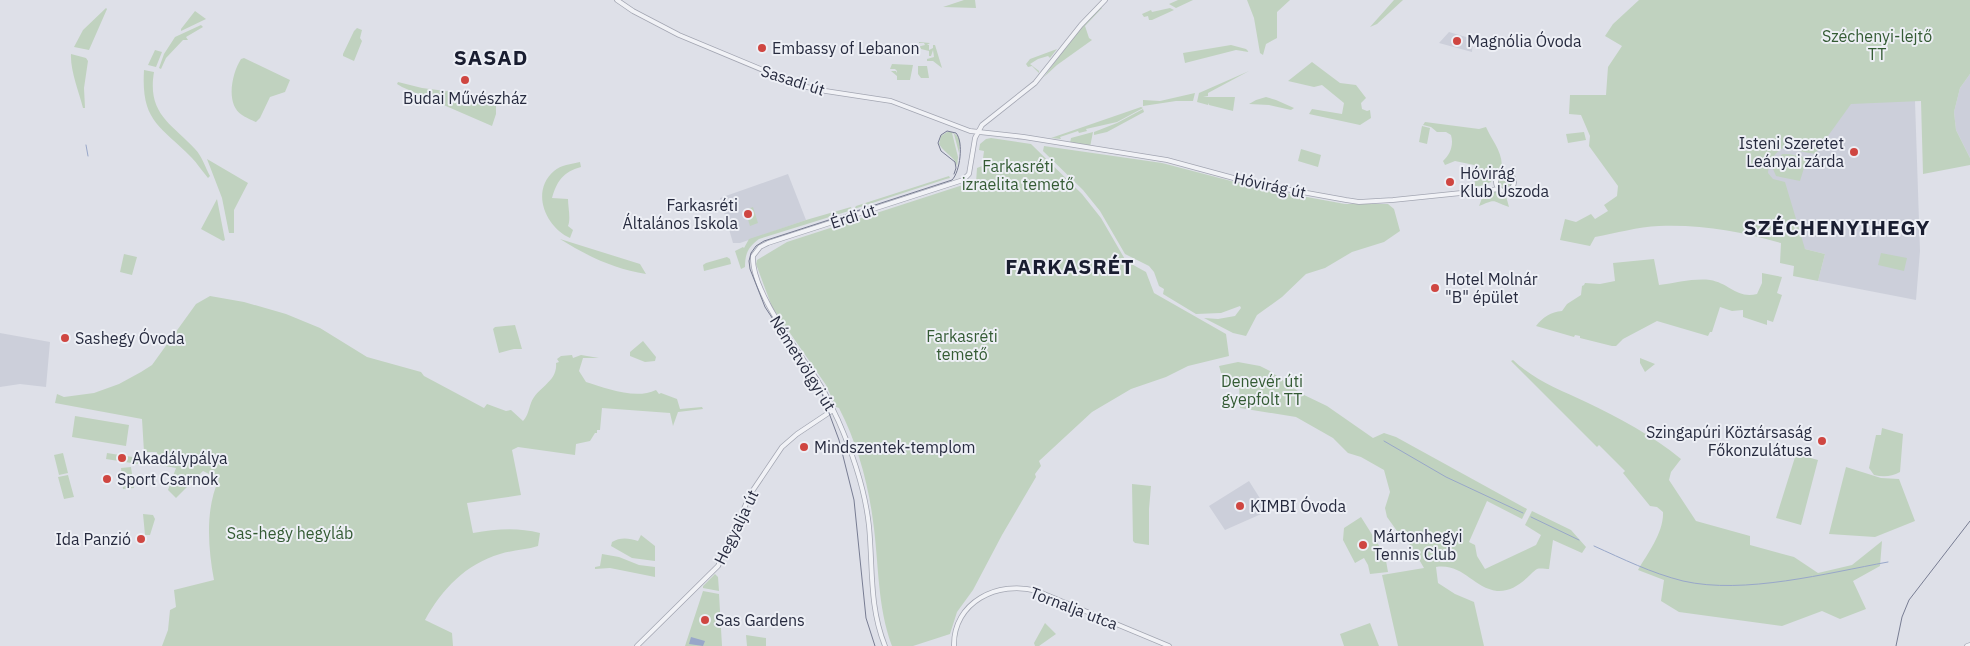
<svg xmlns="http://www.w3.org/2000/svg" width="1970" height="646" font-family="'IBM Plex Sans',sans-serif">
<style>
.built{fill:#cccfda}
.green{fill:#c0d2bf}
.water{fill:#98a7c9}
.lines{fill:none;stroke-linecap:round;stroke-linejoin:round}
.stream{stroke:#98a7c9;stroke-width:1}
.minor-casing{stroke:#a3a6b2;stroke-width:5.5}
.minor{stroke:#f1f2f6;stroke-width:4}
.tram{stroke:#777c92;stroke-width:1}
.poi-dot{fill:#cf4641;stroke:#edeff5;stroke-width:2}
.labels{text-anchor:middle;stroke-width:4;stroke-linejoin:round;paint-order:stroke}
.park-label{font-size:16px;fill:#345b34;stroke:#edeff5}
.poi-label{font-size:16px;fill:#272b3f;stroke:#edeff5;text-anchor:start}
.street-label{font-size:16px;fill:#272b3f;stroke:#edeff5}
.district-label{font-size:21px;font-weight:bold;letter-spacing:1px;fill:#191d30;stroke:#edeff5}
</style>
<rect width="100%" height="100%" fill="#dee0e8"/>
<path class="built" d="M1449 32 1473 39 1472 52 1439 43Z
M1970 74V158L1956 130 1954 112 1960 88Z
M1840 97 1915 101 1920 251 1916 300 1818 281 1825 254 1805 249 1755 166Z
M788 174 806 220 740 243H733L720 198Z
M0 333 50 342 46 387 20 384 0 387Z
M1249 481 1268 511 1225 530 1209 506Z"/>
<path class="green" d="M964 0H975L976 8 943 7Z
M1178 0H1193L1176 8 1169 4Z
M1247 0H1290L1277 12V38L1266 44 1263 55 1260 53 1254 18Z
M1394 0H1403L1377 24 1370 27Z
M1639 0H1970V74L1960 88 1954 112 1956 130 1970 158V165L1923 174 1921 101 1851 104 1815 154 1783 148C1773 154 1769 162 1768 173L1773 179 1785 182 1805 249 1825 254 1818 281 1793 276 1794 266 1780 263 1781 243C1743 232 1700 224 1659 226 1638 227 1616 233 1595 237L1590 246 1560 240 1565 219 1576 222 1591 214 1595 219 1608 211 1604 205 1617 196 1618 186 1589 146 1590 136 1581 115 1569 114 1570 95H1606L1608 67 1622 46 1605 36 1613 24Z
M106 8 107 9 89 50 74 47 83 30Z
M1100 8H1102L1085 26 1089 38 1092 40 1057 65 1044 77 1075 34Z
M1170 8 1174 10 1152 20H1149L1148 16 1144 17 1142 14 1151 10 1152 12Z
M195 11 206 19 181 31V29Z
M201 25 203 27 186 37 188 40H183L166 58 161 69 159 68 164 54 175 37Z
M357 28 362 30 360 38 362 41 354 61 343 56V54L354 31Z
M919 42 930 43 927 45H929V50L933 48V45H935L942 68 933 61H927V59L934 57 933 50 931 56H929V51L921 49V48L918 49V54H916L917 47 925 45 924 43H919Z
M1231 45 1246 49 1249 52 1236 50 1185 63 1183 53Z
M1057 49 1050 58 1048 56 1038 59 1030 64 1039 71V73L1032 66 1028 67 1026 64 1030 59Z
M155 50 162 52 156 67 148 65Z
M71 54 86 58 88 61 84 88 85 108H83C79 92 70 70 71 54Z
M244 58 290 80 285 92 270 97 260 118 256 122C251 120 245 117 242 115 225 104 232 73 241 59Z
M1312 62 1340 83 1356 85 1366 98 1361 103 1362 109 1367 111 1370 110 1371 118 1360 125 1309 114 1312 109 1342 114 1344 103 1322 85 1314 87 1288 81Z
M892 64 913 65 910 80H897V76L891 71H896L897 73V71L895 69H890Z
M918 66H927L929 78H921L918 74Z
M144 70 154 72C147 114 171 123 195 149 202 156 205 167 210 176L208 178C202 171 197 163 191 157 159 125 141 121 144 70Z
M1249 71 1208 93V96L1203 97H1235L1233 111 1209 105V103L1208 105 1197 102 1199 93Z
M398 82 422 88 469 94V96L496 95V114L492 126 402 87 397 84Z
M1195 93 1193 101H1176L1143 106V100L1160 101Z
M1266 97 1276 100 1294 108 1291 110 1269 105 1249 104 1256 100Z
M1141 107 1143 108 1117 122 1086 129 1087 131 1079 133 1078 131 1060 137 1061 139 1051 138Z
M1143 109 1144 112 1107 132 1094 135V132L1117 123Z
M1425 122 1479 129 1486 127C1491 139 1505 155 1501 169L1494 173 1491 182 1475 188 1474 165 1455 161 1445 165 1443 161C1450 155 1454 145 1451 135L1446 132H1437L1431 127 1423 125Z
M1422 126 1430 128 1427 144 1419 142Z
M951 132C962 136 960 144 959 153L954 134 952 133 958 157 957 166C954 156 944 153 939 144L941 136 947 132Z
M1093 132 1090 147 1070 143 1071 138Z
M1584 132 1586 140 1568 143 1566 134Z
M991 138 1031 144 1082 194 1101 218 1126 261 1146 272 1154 293 1226 334 1229 356 1188 366 1166 377 1131 389 1092 412 1039 461 1041 466 1035 474 1036 477 1002 535 973 590 957 612 950 634 913 646H892C877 606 879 563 873 521 868 482 857 443 839 408L836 407 826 385 772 307 756 264 757 260 787 242 969 183H976L977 168 982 166 984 151 979 150 980 144 986 139Z
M1044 146 1162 163 1258 188 1345 204H1388L1394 209 1400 231 1384 242 1352 252 1325 268 1306 274 1282 297 1257 315 1246 336 1233 333 1204 318 1218 319 1235 316 1241 308 1240 306 1221 313 1196 314 1163 294 1164 289 1159 286 1154 272 1149 266 1125 254 1100 211 1083 190 1043 151Z
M1301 149 1321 155 1318 167 1298 161Z
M1782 154H1789L1807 158 1800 181 1776 176 1773 169Z
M207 159 248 183 234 210V233H229L222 198Z
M580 162 581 167C563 172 557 181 552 198L568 199C568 207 571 219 568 226L573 230 570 238C546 227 530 192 554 171 561 165 571 164 580 162Z
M1498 182a7 7 0 1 1 14 0a7 7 0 1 1-14 0Z
M949 176 950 178 946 179 854 209 856 206Z
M1497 191 1506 196 1509 207C1492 201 1497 198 1479 206L1484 193Z
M217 199 225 240 223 241 201 229Z
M753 207 758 223 750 226 745 210Z
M851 207 852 210 759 239C748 247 745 254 745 267L741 269 735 251 743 247 744 248 749 239 806 220Z
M560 239 640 264 646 274C614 269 587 256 560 239Z
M1881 253 1907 258 1904 271 1878 265Z
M124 254 137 257 132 275 120 272Z
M727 257 730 259 731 264 704 271 703 265 706 263Z
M1654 259 1659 285C1676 283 1694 278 1710 280 1729 283 1737 299 1757 294L1762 283V273L1782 277 1777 293 1782 295 1773 322 1767 320V325L1743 317V310L1732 311 1720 307 1712 332H1710L1708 336 1657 321 1623 339 1616 346H1612L1580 338V336L1575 335 1574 337 1536 326C1543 317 1551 312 1562 311L1567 304 1581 295 1582 286 1584 285 1585 283 1600 284 1615 281 1613 263Z
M210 296 244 302 286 314 320 328 367 357 421 372 424 376 484 408 487 404 506 411 511 410 523 421C528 416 529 408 531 403 537 387 558 382 556 363L559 362 557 359 561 356 572 355 573 358 581 355 599 358H583L579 371 586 382C606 388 635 400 656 390L659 394 661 393 677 399 680 409 702 407 703 409 678 412 673 426 670 413 602 408 600 430H597V433H595L590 441 576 444 575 455 518 447 512 450 521 495 467 503 473 533C496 529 517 527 540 533L538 546C526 550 512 550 500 554 466 564 442 589 425 620L452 633 453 646H162L168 630 170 610 176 607 174 590 214 580C208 548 205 509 219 479L203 471 176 498 168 490 176 468 154 464 157 452H144L142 419 55 403 57 394 64 397 94 393 119 384 141 372 152 365 196 304Z
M515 325 522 349H514L499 353 493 329 495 327Z
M643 341 656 357 655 361 645 362 630 356V352Z
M1640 358 1655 364 1645 372 1640 363Z
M1513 360C1534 380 1560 390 1586 402 1619 418 1652 435 1681 459L1671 472 1669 480 1696 521 1750 536V545L1794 557 1818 573 1852 565 1882 541 1880 566 1853 581 1866 609 1840 619 1822 611 1782 626 1679 612 1661 601 1664 580 1638 570C1648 553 1664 532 1663 512L1657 507 1650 506 1623 473 1625 471 1599 445 1597 447 1511 361Z
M1238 362 1260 366 1270 371 1302 394 1327 406 1373 438 1384 433 1396 437 1527 509 1522 519 1487 501 1469 542 1475 545 1477 556 1485 569 1536 545 1541 535 1525 525 1532 511 1571 530 1586 547 1582 553 1553 540 1549 569C1546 569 1540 568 1537 569 1535 570 1533 572 1531 574 1522 583 1511 592 1497 591 1473 588 1463 563 1436 567L1438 583 1455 594 1474 602 1484 646H1398L1382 575 1424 568 1411 546 1397 531 1387 517 1385 508 1390 492 1384 470 1361 457 1348 453 1333 438 1296 417 1240 408 1239 383 1225 386 1219 366Z
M75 416 129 425 126 446 72 437Z
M1882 428 1903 434 1900 472C1891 477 1883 477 1874 475L1869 468 1876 435H1881Z
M63 453 68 473 59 475 54 455Z
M107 453 139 458 138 464 106 459Z
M1796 454 1818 460 1801 525 1776 518Z
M131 467 134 488 123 489 121 468Z
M1846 467 1881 478 1899 479 1915 521 1875 537 1829 534Z
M68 475 74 497 64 499 58 477Z
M1132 484 1151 486 1149 509V545L1135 543 1133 541Z
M143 514 153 515 155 519 150 535H145Z
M1361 517 1385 555 1388 572 1370 574 1368 565 1364 558 1355 563 1343 540 1344 528Z
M641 535 655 546V561L632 558 611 546 612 542C620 537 629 538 638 541Z
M602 554 619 557 639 565 655 567V577L610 568 595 569V567L600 566Z
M715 574 718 577 719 591 703 588V586Z
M703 591 719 594 722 646H685Z
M1045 623 1056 634 1039 646H1035L1034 643Z
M1370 623 1379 646H1344L1340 634Z
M746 635 766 638V646H747Z"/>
<path class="water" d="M691 637 705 641 703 646 689 644Z"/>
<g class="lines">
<path class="stream" d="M86 145 88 156
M1384 441 1446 477 1523 513
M1531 517 1579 540
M1594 546C1623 559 1651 573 1683 581 1744 595 1827 573 1888 562"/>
<g class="minor-casing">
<path id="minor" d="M617 0 633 11 679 35 799 85 819 90 891 101 970 131 1024 137 1167 160 1252 183 1346 200 1359 202 1393 200 1500 189
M1496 182a9 9 0 1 1 18 0a9 9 0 1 1-18 0Z
M637 646 718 566 751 493 782 447 797 434 833 410
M885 646C869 606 873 568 869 526 865 489 853 454 838 420 832 408 827 395 819 383 800 353 751 292 753 256L760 247 768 243 963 180 969 174 975 138 982 125 1035 83 1081 25 1105 0
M954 646C953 602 998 580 1037 591L1169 646
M1967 646 1970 645"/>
</g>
<use href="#minor" class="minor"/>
<path class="tram" d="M875 646 866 618 854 500 839 440 822 394 765 307 750 269 749 261 751 253 756 246 764 241 952 180C960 172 964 142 956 133L947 131 941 135 938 143 941 151 955 162 956 168 954 174
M1896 646 1902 617 1909 600 1970 521"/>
</g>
<g class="poi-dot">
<circle cx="1457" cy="41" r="5"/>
<circle cx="762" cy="48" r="5"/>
<circle cx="465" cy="80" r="5"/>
<circle cx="1854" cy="152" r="5"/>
<circle cx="1450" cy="182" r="5"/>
<circle cx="748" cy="214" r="5"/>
<circle cx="1435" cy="288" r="5"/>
<circle cx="65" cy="338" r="5"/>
<circle cx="1822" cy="441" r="5"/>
<circle cx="804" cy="447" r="5"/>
<circle cx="122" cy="458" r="5"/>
<circle cx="107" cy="479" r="5"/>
<circle cx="1240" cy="506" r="5"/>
<circle cx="141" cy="539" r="5"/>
<circle cx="1363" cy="545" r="5"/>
<circle cx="705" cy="620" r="5"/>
</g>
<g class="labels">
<g class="park-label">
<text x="1877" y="42">Széchenyi-lejtő<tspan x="1877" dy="18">TT</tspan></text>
<text x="1018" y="172">Farkasréti<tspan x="1018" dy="18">izraelita temető</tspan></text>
<text x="962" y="342">Farkasréti<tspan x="962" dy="18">temető</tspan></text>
<text x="1262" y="387">Denevér úti<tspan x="1262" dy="18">gyepfolt TT</tspan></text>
<text x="290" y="539">Sas-hegy hegyláb</text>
</g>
<g class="poi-label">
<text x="1467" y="47">Magnólia Óvoda</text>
<text x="772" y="54">Embassy of Lebanon</text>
<text x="465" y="104" text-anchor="middle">Budai Művészház</text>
<text x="1844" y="149" text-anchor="end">Isteni Szeretet<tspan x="1844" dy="18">Leányai zárda</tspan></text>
<text x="1460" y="179">Hóvirág<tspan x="1460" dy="18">Klub Uszoda</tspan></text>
<text x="738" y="211" text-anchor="end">Farkasréti<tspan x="738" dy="18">Általános Iskola</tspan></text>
<text x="1445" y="285">Hotel Molnár<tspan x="1445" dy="18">"B" épület</tspan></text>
<text x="75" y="344">Sashegy Óvoda</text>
<text x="1812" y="438" text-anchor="end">Szingapúri Köztársaság<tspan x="1812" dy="18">Főkonzulátusa</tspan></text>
<text x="814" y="453">Mindszentek-templom</text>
<text x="132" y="464">Akadálypálya</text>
<text x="117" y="485">Sport Csarnok</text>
<text x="1250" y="512">KIMBI Óvoda</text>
<text x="1373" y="542">Mártonhegyi<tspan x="1373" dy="18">Tennis Club</tspan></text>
<text x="131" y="545" text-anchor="end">Ida Panzió</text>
<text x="715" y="626">Sas Gardens</text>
</g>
<g class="street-label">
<text transform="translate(793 80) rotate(18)" y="6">Sasadi út</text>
<text transform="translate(1270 185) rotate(12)" y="6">Hóvirág út</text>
<text transform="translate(853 216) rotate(-18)" y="6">Érdi út</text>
<text transform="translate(803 363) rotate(58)" y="6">Németvölgyi út</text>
<text transform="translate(736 527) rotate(-64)" y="6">Hegyalja út</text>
<text transform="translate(1074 608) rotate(21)" y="6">Tornalja utca</text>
</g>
<g class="district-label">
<text x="491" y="65">SASAD</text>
<text x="1837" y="235">SZÉCHENYIHEGY</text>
<text x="1070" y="274">FARKASRÉT</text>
</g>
</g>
</svg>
